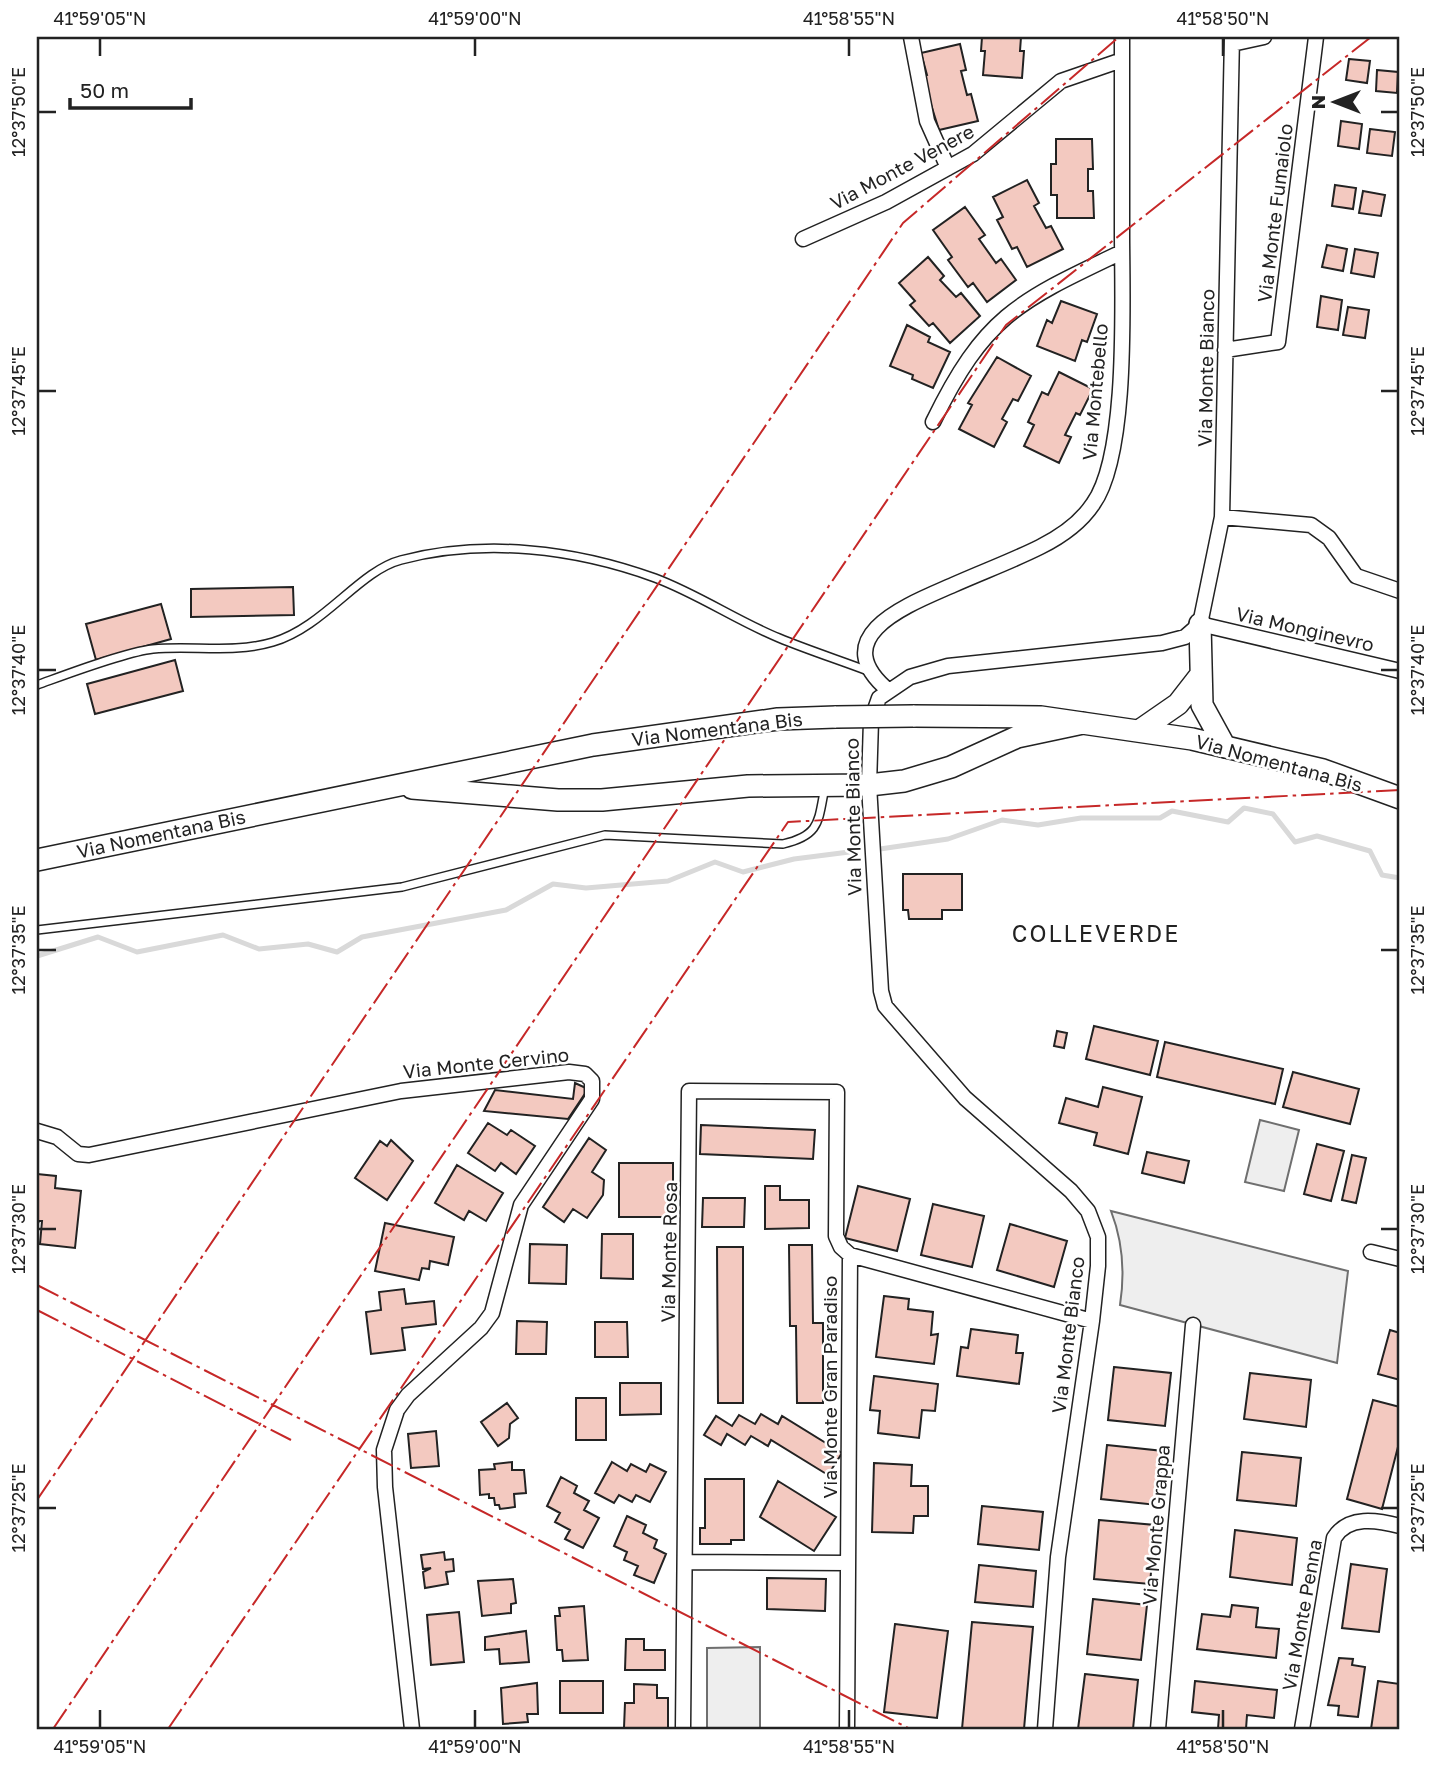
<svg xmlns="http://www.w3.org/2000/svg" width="1437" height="1766" font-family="'Golos Text',sans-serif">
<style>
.green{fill:#eee;stroke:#6f6f6f;stroke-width:2}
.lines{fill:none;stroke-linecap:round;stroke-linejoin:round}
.stream{stroke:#d9d9d9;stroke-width:5}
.building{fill:#f3c9c0;stroke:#222;stroke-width:2}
.lane-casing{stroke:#222;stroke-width:10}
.street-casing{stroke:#222;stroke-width:17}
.secondary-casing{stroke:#222;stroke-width:24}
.lane{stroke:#fff;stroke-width:7}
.street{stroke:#fff;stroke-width:14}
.secondary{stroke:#fff;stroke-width:21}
.secondary-bridge-casing{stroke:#222;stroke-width:24;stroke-linecap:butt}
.secondary-bridge{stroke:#fff;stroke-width:21}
.power{stroke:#c62828;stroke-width:2;stroke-dasharray:24 5 3.5 5;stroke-linecap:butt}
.ticks{fill:none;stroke:#222;stroke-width:2.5}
.labels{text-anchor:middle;stroke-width:5;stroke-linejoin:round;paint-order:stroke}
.street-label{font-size:19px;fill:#222;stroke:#fff}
.quarter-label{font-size:23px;letter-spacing:2px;fill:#222;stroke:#fff}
.neatline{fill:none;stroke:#222;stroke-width:2.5}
.ticks-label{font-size:18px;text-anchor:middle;fill:#222}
</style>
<rect width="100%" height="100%" fill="#fff"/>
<path class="green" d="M1260 1120 1299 1130 1284 1191 1245 1182Z
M1111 1211 1348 1271 1337 1363 1120 1305C1125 1273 1123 1242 1111 1211Z
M760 1647V1729H707V1648Z"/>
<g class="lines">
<path class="stream" d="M880 849 948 839 1002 820 1038 825 1081 818H1160L1172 811 1228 822 1244 808 1273 814 1295 842 1317 836 1370 851 1382 875 1400 878
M37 956 98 937 137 952 223 935 259 949 308 944 337 952 362 937 506 910 553 884 586 888 668 881 715 862 743 872 794 859 857 851"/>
</g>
<path class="building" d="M982 37H1021L1020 51H1024L1022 78 983 75 985 51H981Z
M960 44 966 70 961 71 967 95 971 94 978 121 939 130 922 76 927 75 921 53Z
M1349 59 1370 61 1367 83 1346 80Z
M1377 70 1398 72 1397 93 1376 91Z
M1341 121 1362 124 1359 149 1338 146Z
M1370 129 1395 132 1392 156 1367 153Z
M1056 139H1092L1093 169H1088V191H1093L1094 218H1057V195H1051V164H1056Z
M1027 180 1039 203 1034 206 1046 228 1051 226 1063 249 1027 267 1017 247 1012 249 997 220 1003 217 993 197Z
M1335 185 1356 188 1353 209 1332 206Z
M1363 191 1385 195 1381 216 1359 213Z
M965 207 985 235 979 239 996 263 1001 259 1016 280 987 302 973 283 968 287 948 260 952 257 933 230Z
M1327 245 1347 249 1343 271 1322 267Z
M1355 249 1378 253 1374 277 1351 273Z
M928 257 944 276 940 280 956 297 961 293 980 316 950 343 933 323 929 326 910 305 915 301 899 283Z
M1321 296 1342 300 1338 330 1317 327Z
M1061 301 1097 314 1087 342 1082 340 1075 361 1037 346 1047 320 1052 323Z
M1348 307 1369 310 1365 338 1343 335Z
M907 325 930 337 928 342 950 352 933 388 912 379 913 375 890 366Z
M997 357 1031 376 1018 401 1013 399 1002 419 1007 422 994 447 959 429 972 405 968 403Z
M1059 372 1093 389 1080 415 1076 413 1065 435 1071 437 1059 463 1024 446 1034 425 1028 422 1042 392 1048 395Z
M293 587 294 615 191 617V589Z
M161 604 171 639 96 660 86 624Z
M175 660 183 691 95 714 87 684Z
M903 874H962V910H942V919H909L908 910H903Z
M1094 1026 1158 1041 1150 1075 1086 1059Z
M1057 1031 1067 1033 1064 1048 1054 1046Z
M1165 1042 1283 1069 1275 1104 1157 1077Z
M1293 1072 1359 1089 1350 1124 1283 1107Z
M575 1083 588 1089 568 1119 484 1111 495 1090 573 1099Z
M1103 1087 1142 1097 1128 1154 1094 1145 1097 1133 1059 1123 1066 1098 1098 1107Z
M488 1123 507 1135 511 1130 535 1146 516 1174 501 1163 495 1171 468 1153Z
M701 1125 815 1130 813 1159 700 1154Z
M589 1138 606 1150 592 1172 604 1180 603 1195 587 1218 573 1209 564 1222 543 1207Z
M391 1140 413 1161 387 1200 355 1178 380 1141 387 1146Z
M1317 1144 1344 1151 1331 1201 1304 1194Z
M1147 1152 1189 1161 1184 1183 1142 1173Z
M1352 1155 1366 1158 1356 1203 1342 1200Z
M619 1163H673V1217H619Z
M457 1165 503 1193 486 1221 469 1211 464 1220 435 1203Z
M37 1174 56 1176 55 1188 81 1191 75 1248 40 1244 42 1221H39L37 1226Z
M765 1186H780V1200H809V1228L765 1229Z
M858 1186 910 1199 897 1251 845 1238Z
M703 1198H745L744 1227H702Z
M933 1204 984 1216 972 1267 921 1255Z
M385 1223 454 1237 448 1265 430 1261 429 1269 422 1268 419 1280 375 1271Z
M1010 1224 1067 1241 1054 1287 997 1270Z
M602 1234H633V1279L601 1278Z
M530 1244 567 1245 566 1284 529 1283Z
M789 1245H812L813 1323H823V1403H797L796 1326H790Z
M717 1247H743V1403H718Z
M404 1289 406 1304 434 1301 436 1324 402 1328 405 1350 371 1354 366 1312 381 1310 379 1292Z
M884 1296 909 1299 908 1309 933 1312 931 1335 938 1334 934 1364 876 1357Z
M517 1321 547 1322 546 1354H516Z
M595 1322H627L628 1357H595Z
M971 1329 1018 1335 1016 1353H1023L1019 1384 957 1376 961 1347 968 1348Z
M1390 1330 1400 1333V1380L1378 1374Z
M1114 1367 1171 1373 1165 1426 1108 1420Z
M1250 1373 1311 1380 1306 1427 1244 1419Z
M874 1376 938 1384 935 1411 922 1410 919 1438 878 1433 880 1411 870 1410Z
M620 1383H661V1414L620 1415Z
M576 1398H606V1440H576Z
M1373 1400 1400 1407V1439L1382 1509 1347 1499Z
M507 1403 518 1418 510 1424 509 1438 498 1446 481 1422Z
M761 1414 778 1424 782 1416 842 1453 828 1475 771 1440 768 1446 751 1436 745 1445 727 1434 721 1445 704 1435 716 1416 732 1426 739 1415 755 1424Z
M436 1431 439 1466 411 1468 408 1434Z
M1107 1445 1163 1451 1157 1505 1101 1499Z
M1242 1452 1301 1458 1296 1506 1237 1500Z
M512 1462V1470H524L526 1493 514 1494 515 1507 500 1509 499 1505H495L494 1498H489V1494L480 1495 479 1470 495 1469 494 1464Z
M612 1462 627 1471 631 1464 646 1472 650 1464 666 1472 650 1502 636 1495 632 1502 619 1495 614 1503 595 1493Z
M874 1463 912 1465 911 1486H928V1516H914L913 1533 872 1532Z
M561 1477 577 1486 574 1493 589 1501 584 1510 599 1518 583 1548 565 1539 570 1530 555 1522 560 1513 547 1506Z
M705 1479H744V1540H731V1544H700V1528H705Z
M778 1481 836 1517 814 1551 760 1517Z
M982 1506 1043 1512 1039 1550 978 1544Z
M627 1516 646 1525 643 1533 657 1540 654 1548 666 1554 654 1583 634 1575 638 1566 624 1560 627 1552 614 1546Z
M1099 1520 1155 1525 1150 1584 1094 1579Z
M1235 1530 1297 1538 1292 1585 1230 1577Z
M444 1552 445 1560 453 1559 454 1571 446 1572 448 1584 425 1588 423 1572 431 1568 423 1569 421 1555Z
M1351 1564 1387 1569 1379 1632 1342 1628Z
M979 1565 1036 1571 1033 1607 975 1602Z
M767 1578 826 1579 825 1611 767 1609Z
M513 1579 516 1603 511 1604V1613L482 1616 478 1581Z
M1093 1599 1147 1605 1141 1660 1087 1654Z
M1232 1605 1258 1608 1256 1627 1279 1629 1276 1658 1197 1649 1202 1614 1230 1617Z
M584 1606 588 1660 563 1661 562 1650H557L555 1616H560L559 1608Z
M459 1612 464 1662 431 1665 427 1615Z
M972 1622 1033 1627 1024 1729H962Z
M895 1624 948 1631 937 1718 884 1712Z
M526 1631 529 1662 500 1664 499 1649 485 1650V1637Z
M626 1639H644V1650H665V1670H625Z
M1339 1658 1353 1659 1352 1665 1365 1667 1358 1717 1338 1715 1339 1706 1328 1705Z
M1085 1674 1138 1680 1133 1729H1078Z
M560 1681H603V1713H560Z
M1195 1681 1277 1690 1274 1718 1247 1715 1246 1729H1218L1219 1715 1192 1712Z
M1378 1681 1400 1684V1729H1371Z
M537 1683 538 1714H527L528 1722 503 1724 501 1688Z
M634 1684 657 1685V1698H668V1729L624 1728 625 1703H634Z"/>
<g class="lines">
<g class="lane-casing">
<path id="lane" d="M37 685C65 675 125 652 153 649 193 645 233 654 273 642 324 627 359 571 401 560 485 538 575 549 655 578 698 594 737 621 779 638 808 650 839 660 868 671
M37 930 402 887 605 835 783 844C821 835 818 821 825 787"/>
</g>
<g class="street-casing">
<path id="street" d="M911 37 927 121 948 168
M1232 44 1264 37
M803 239 886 202 973 154 1061 81 1122 60
M1225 350 1278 342 1316 37
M933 422C985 315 1019 301 1122 252
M1222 517 1311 525 1329 538 1356 576 1400 591
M1200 624 1400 671
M889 691C823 636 910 604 953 585 982 572 1012 561 1040 547 1060 537 1081 522 1093 504 1129 454 1122 296 1122 233 1122 167 1122 102 1122 37
M37 1131 57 1137 78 1154 89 1155 401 1091 569 1072 585 1074 592 1081V1099L521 1205 492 1313 481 1328 408 1395 397 1410 384 1450 385 1487 412 1729
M1371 1252 1400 1259
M685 1562 848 1563
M683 1729 689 1091 837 1092 836 1236 841 1247 850 1255
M847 1729 850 1255 1092 1321
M1045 1729 1058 1557 1092 1321 1098 1266V1237L1088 1211 1071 1191 965 1098 885 1006 881 991 869 785 871 721 879 698 910 677 948 666 1162 643 1185 637 1200 624 1222 517 1232 37
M1158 1729 1193 1325
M1302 1729 1334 1538C1348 1515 1377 1520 1400 1526"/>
</g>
<g class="secondary-casing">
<path id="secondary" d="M1200 624 1202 705 1225 747
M913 716 1041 717 1192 739 1323 770 1400 798
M1139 731 1178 704 1199 677
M412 788 558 800H602L748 786 869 785 904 781 951 767 1017 737 1083 723
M37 860 593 745 778 719 836 717"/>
</g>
<use href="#lane" class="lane"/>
<use href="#street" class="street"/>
<use href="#secondary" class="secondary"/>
<g class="secondary-bridge-casing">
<path id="secondary-bridge" d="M836 717 913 716"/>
</g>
<use href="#secondary-bridge" class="secondary-bridge"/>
<path class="power" d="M37 1285 910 1729
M37 1310 291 1440
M37 1500 903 223 1119 37
M53 1729 1006 325 1371 37
M168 1729 788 822 1400 790"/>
</g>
<path class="ticks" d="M100 38V56M475 38V56M849 38V56M1223 38V56M38 112H56M1381 112H1398M38 391H56M1381 391H1398M38 670H56M1381 670H1398M38 950H56M1381 950H1398M38 1229H56M1381 1229H1398M38 1508H56M1381 1508H1398M100 1710V1728M475 1710V1728M849 1710V1728M1223 1710V1728"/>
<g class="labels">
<g class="street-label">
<text transform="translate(902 167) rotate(-28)" y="7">Via Monte Venere</text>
<text transform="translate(1275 213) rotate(-83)" y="7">Via Monte Fumaiolo</text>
<text transform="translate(1206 368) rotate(-89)" y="7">Via Monte Bianco</text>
<text transform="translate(1095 392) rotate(-85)" y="7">Via Montebello</text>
<text transform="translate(1305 629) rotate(13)" y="7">Via Monginevro</text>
<text transform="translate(717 729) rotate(-7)" y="7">Via Nomentana Bis</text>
<text transform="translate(1279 763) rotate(15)" y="7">Via Nomentana Bis</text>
<text transform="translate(853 817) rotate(-91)" y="7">Via Monte Bianco</text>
<text transform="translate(161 834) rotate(-12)" y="7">Via Nomentana Bis</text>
<text transform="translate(486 1063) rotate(-6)" y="7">Via Monte Cervino</text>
<text transform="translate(669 1252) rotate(-89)" y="7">Via Monte Rosa</text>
<text transform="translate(1068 1335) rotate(-83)" y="7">Via Monte Bianco</text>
<text transform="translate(830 1387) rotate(-90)" y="7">Via Monte Gran Paradiso</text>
<text transform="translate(1156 1525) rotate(-85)" y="7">Via Monte Grappa</text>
<text transform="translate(1302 1615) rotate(-80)" y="7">Via Monte Penna</text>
</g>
<g class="quarter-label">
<text x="1096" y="942">COLLEVERDE</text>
</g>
</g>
<rect width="1437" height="1766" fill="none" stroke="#ffffff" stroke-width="77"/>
<g transform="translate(1335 102) rotate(270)" stroke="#ffffff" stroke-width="5" paint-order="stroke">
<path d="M0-5L12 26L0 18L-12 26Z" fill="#222222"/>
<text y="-10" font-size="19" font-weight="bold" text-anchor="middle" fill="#222222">N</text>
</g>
<path d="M70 98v10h121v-10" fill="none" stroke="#222222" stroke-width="3.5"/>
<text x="80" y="98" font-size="21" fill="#222222" stroke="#ffffff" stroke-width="5" paint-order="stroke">50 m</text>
<rect x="38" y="38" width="1360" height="1690" class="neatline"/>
<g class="ticks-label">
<text x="100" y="25">41°59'05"N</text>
<text x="475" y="25">41°59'00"N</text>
<text x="849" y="25">41°58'55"N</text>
<text x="1223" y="25">41°58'50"N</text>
<text transform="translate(1418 112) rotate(-90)" y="6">12°37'50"E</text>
<text transform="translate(19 112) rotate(-90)" y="6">12°37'50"E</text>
<text transform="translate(1418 391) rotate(-90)" y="6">12°37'45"E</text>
<text transform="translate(19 391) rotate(-90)" y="6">12°37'45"E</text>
<text transform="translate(1418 670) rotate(-90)" y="6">12°37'40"E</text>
<text transform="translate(19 670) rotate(-90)" y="6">12°37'40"E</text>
<text transform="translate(1418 950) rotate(-90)" y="6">12°37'35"E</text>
<text transform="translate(19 950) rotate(-90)" y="6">12°37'35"E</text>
<text transform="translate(1418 1229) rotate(-90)" y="6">12°37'30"E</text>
<text transform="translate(19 1229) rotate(-90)" y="6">12°37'30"E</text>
<text transform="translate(1418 1508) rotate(-90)" y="6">12°37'25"E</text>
<text transform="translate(19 1508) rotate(-90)" y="6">12°37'25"E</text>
<text x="100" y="1753">41°59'05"N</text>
<text x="475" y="1753">41°59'00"N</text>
<text x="849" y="1753">41°58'55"N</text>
<text x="1223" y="1753">41°58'50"N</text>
</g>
</svg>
